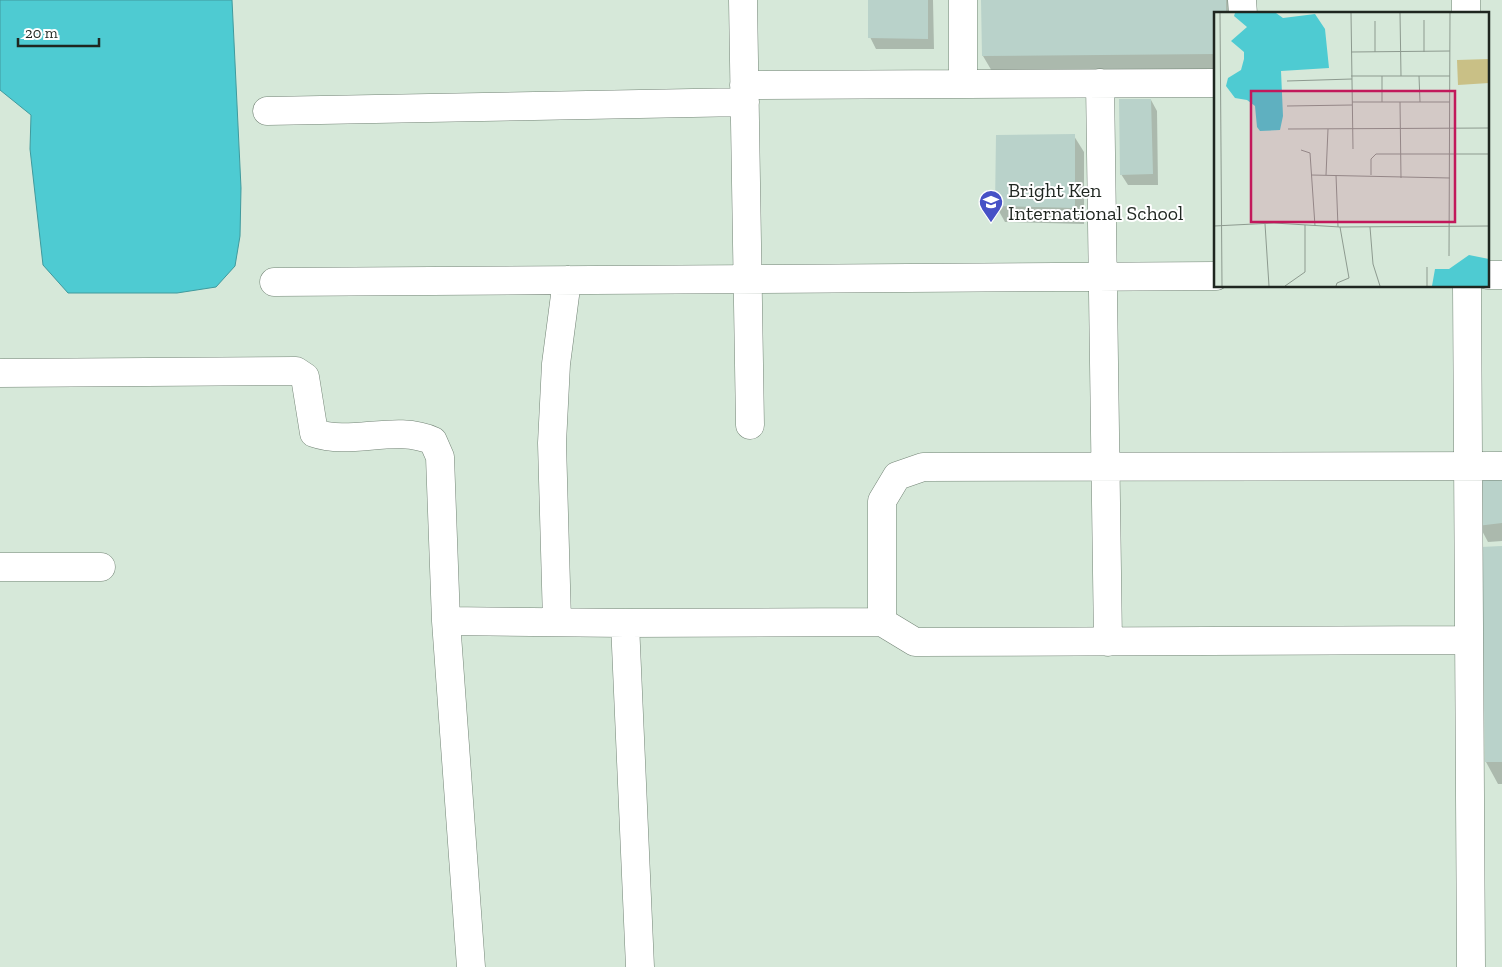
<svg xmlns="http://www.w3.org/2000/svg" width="1502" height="967" font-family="'Zilla Slab',serif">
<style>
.water{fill:#4ecbd2;stroke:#409a9d}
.shadow{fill:#0003}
.building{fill:#b9d2ca}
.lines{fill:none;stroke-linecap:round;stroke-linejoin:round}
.minor-casing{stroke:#738476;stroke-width:29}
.minor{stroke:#fff;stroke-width:28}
.labels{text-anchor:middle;stroke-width:4;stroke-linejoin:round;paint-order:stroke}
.poi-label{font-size:20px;fill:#1f2620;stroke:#fff;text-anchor:start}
.inset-road{fill:none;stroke:#8d9a8f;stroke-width:1}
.view{fill:#c2185b;fill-opacity:0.15;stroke:#c2185b;stroke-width:2.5}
.inset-edge{fill:none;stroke:#1f2620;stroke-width:2.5}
</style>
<rect width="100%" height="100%" fill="#d6e8d9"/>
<path class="water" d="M0 0H232L241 188 240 236 235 266 216 287 177 293H68L43 265 30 149 31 115 0 90Z"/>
<path class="shadow" d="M869 0H933L934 49H876L870 37Z
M983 0H1237V14H1216V76L996 78 983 56Z
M1151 100 1157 111 1158 185H1128L1121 174Z
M1074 136 1084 152V224L1005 222 996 206Z
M1502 480V541L1488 542 1479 525Z
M1482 548H1502V784H1498L1486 762Z"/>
<path class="building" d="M868 0H928V39L868 38Z
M981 0H1226V14H1216V54L982 56Z
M1119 99H1151L1153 174 1120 175Z
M1075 134V208L995 206 996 135Z
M1502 478V523L1477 526 1478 479Z
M1502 546V762H1485L1481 547Z"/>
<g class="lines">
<g class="minor-casing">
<path id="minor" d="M743 0 750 425
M963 0V84
M1242 0 1243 14
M1466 0V14
M1100 83 1108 642
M744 85 1216 83
M267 111 745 102
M1488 275H1502
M274 282 1216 276
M1467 286 1471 967
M0 373 296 371 305 377 314 433C352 446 396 424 433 441L440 457 446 621 471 967
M0 567H101
M446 621 625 623 882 622 915 642 1469 640
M557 621 552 443 556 364 567 280
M882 622V501L897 476 923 467 1502 466
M625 623 640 967"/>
</g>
<use href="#minor" class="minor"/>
</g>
<defs>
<g id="school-pin" transform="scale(1.25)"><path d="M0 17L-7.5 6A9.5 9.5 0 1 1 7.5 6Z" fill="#4651c6" stroke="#fff"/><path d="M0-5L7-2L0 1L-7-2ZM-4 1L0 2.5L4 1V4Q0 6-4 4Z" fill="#fff"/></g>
</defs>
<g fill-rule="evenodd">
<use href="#school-pin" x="991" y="202"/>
</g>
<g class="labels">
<g class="poi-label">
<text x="1008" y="197">Bright Ken<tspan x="1008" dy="23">International School</tspan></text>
</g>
</g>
<g transform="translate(1214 12)">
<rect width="275" height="275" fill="#d6e8d9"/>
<path d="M275 47V71L244 73 243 48Z" fill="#c9c086"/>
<path d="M21 1H62L69 6 101 2 111 17 115 56 67 59 69 104 66 118 46 119 43 115 41 94 33 88 21 86 12 74 14 66 27 58 30 47V40L17 29 33 15 20 4ZM255 243 275 247V274H218L221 257H235Z" fill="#4ecbd2"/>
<path class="inset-road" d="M6 1 8 274M137 1 139 137M186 1 187 64M210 8V40M161 9V40M137 40 236 39M137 64H236M168 64V90M205 64 206 90M73 69 138 67M138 90H236M186 90 187 166M73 94 138 93M74 117 275 116M87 138 96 141 101 214M97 163 236 166M112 163 114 117M122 163 124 215M157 163V147L162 142H275M51 212 55 274M0 214 60 211 126 215 275 214M156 215 159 252 166 274M235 244 236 1M71 274 91 260V213M122 274 123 271 135 266 126 215M213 274V255"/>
<path class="view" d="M37 79H241V210H37Z"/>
<rect width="275" height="275" class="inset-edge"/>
</g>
<path d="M18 38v8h81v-8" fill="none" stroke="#1f2620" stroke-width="2.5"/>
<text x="25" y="38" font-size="15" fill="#1f2620" stroke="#ffffff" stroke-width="4" paint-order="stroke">20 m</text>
</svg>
